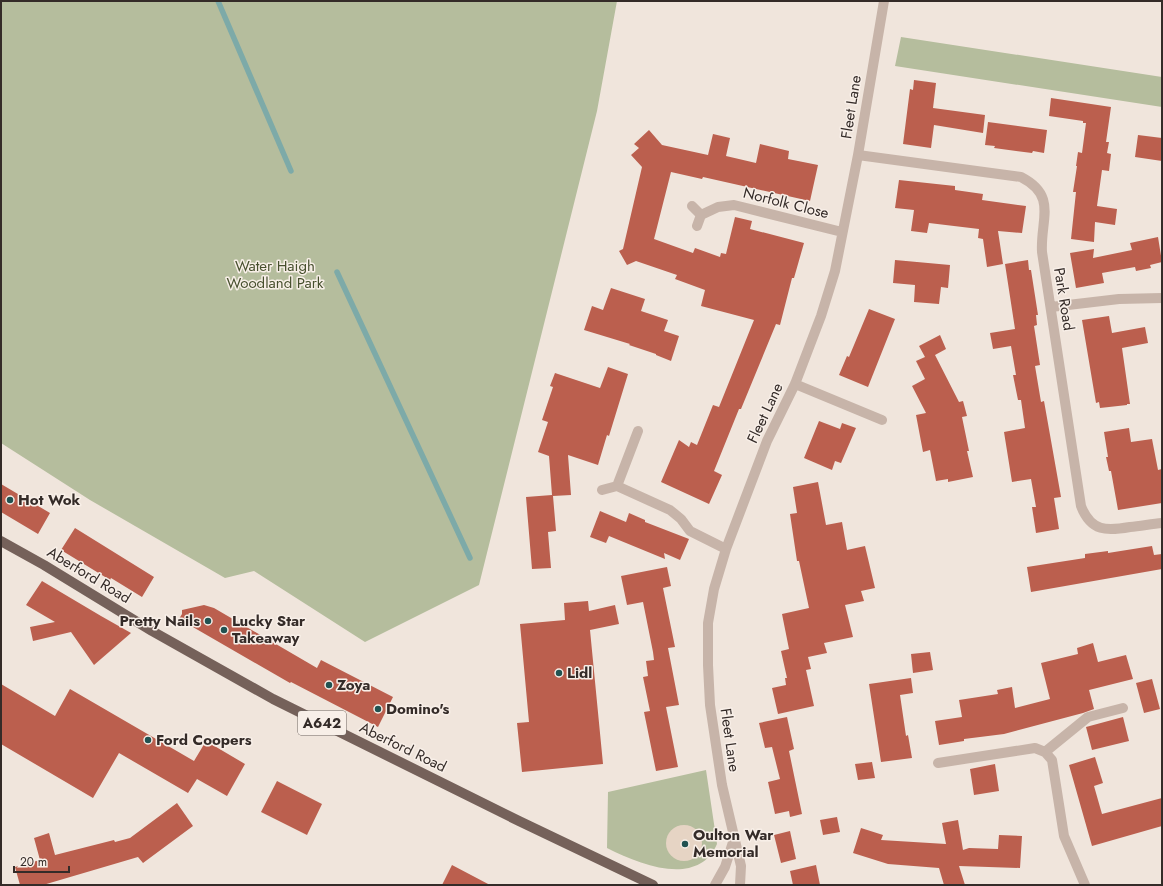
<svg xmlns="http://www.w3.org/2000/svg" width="1163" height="886" font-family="Jost,sans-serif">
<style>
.green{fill:#b5bd9d}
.plaza{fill:#e6d4c4}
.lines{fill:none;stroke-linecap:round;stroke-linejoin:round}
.stream{stroke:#7daaa8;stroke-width:5.5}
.building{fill:#bb5f4e}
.street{stroke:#c7b4a9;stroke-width:10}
.primary{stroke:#75615a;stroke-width:10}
.poi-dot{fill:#215251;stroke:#f8efe8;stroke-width:1.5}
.labels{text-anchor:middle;stroke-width:3;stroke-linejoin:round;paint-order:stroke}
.shield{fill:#f8efe8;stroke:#6f6662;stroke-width:1}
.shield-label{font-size:14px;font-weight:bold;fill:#342b28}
.street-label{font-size:15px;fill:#342b28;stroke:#f8efe8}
.park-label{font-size:15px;fill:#47502e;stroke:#f8efe8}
.poi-label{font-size:15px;font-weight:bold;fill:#342b28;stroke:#f8efe8;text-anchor:start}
</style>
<rect width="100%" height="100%" fill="#f0e5dc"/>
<path class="green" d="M1 1H617L597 111 479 585 365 642 254 571 225 578 90 500 1 443Z
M901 37 1162 77V107L895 66Z
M706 770 717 844C699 886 644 867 607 848L608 792Z"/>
<path class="plaza" d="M666 843a18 18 0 1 1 36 0a18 18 0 1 1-36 0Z"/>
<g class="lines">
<path class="stream" d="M218 1 291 171
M337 272 470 558"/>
</g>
<path class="building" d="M914 80 936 83 933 108 985 115 983 133 934 125 931 148 903 144 910 89 913 90Z
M1051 98 1111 107 1106 142H1109L1107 153 1111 154 1109 171 1102 170 1097 206 1117 209 1115 225 1095 222 1094 242 1071 239 1076 192H1073L1077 166H1076L1078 152 1082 153 1086 123H1083V121L1049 116Z
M988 122 1047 130 1044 153 1033 151 1032 153 994 148 995 146 985 145Z
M649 130 662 145 708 155 713 134 730 138 726 156 756 163 760 144 789 151 788 159 818 165 810 201 703 177 702 179 671 172 654 239 693 253 695 248 720 257 721 253 726 254 735 217 752 221 750 229 804 243 794 278H792L780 325 776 324 741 409H739L714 471 722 475 709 504 661 482 679 440 689 447 691 442 697 445 713 405 719 407 754 320 701 306 705 290 675 279 677 275 636 261 627 265 619 251 623 249 642 167 631 155 639 148 634 144Z
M1138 135 1162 138V161L1135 157Z
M899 180 955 186V190L983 194 982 200 1026 206 1022 233 998 231 1003 264 987 267 983 239 978 238 979 229 929 223 927 233 911 231 914 210 895 208Z
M1158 237 1162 262 1150 265 1151 268 1136 271 1135 267 1102 273 1104 283 1076 288 1070 253 1094 249 1093 258 1132 250 1130 243Z
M895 260 950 265 948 288 941 287 939 304 914 302 915 285 893 283Z
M1028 260 1029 270H1031L1038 315H1036L1037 325 1034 326 1040 365 1035 366 1041 402 1044 401 1061 497 1054 498 1059 529 1036 533 1032 507H1036L1031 479 1012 482 1004 432 1025 428 1021 400H1018L1013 375H1016L1011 346 993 349 990 333 1015 329 1005 264Z
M611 288 645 299 641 311 668 320 664 331 679 336 671 361 656 355V354L629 345 630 344 584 330 592 306 603 310Z
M869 309 895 319 868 387 839 375 847 356 849 357Z
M1109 316 1112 333 1145 327 1148 343 1122 348 1130 404H1127V405L1100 408 1099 402 1096 403 1082 320Z
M940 335 946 349 935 355 959 402 963 401 967 416 962 417 969 451H967L973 477 948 482V479L936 481 930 450 923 452 916 415 926 413 912 386 925 379 916 361 925 357 919 346Z
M608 367 628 374 609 436 607 435 598 465 568 455 571 495 553 496 556 531 548 532 551 568 532 569 526 497 552 495 549 456 538 452 548 422 542 420 553 387 550 386 555 373 600 388Z
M819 421 840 429 842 423 856 428 841 463 835 461 832 470 804 458Z
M1129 428 1131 442 1152 439 1158 470 1162 469V503L1118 510 1111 471H1109L1106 457H1108L1104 432Z
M818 482 826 525 842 522 847 550 865 546 875 588 861 591 864 601 845 605 853 637 824 643 827 653 808 657 811 669 806 670 814 706 778 714 772 688 786 685 785 678H787L781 651 789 649 782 614 809 608 799 561H797L790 514 797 513 793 487Z
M1 484 50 513 38 534 1 512Z
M600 511 626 522 629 513 645 520V522L689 539 680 560 664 553 665 559 609 536 606 543 590 537Z
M75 528 154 577 142 597 111 578 110 580 61 550Z
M1152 546 1154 555 1162 554V569L1031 592 1027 567 1085 558V554L1108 551V553Z
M667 567 671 586 663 588 675 647 668 648 679 705 666 707 678 767 656 771 644 712 650 711 643 677 648 676 646 661 654 660 653 652 643 602 627 605 621 576Z
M42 581 101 616 131 633 94 665 71 632 33 641 30 627 55 622 26 605Z
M588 601 589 611 615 605 619 624 590 630 603 764 522 772 517 723 529 722 520 624 565 620 564 603Z
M204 605 214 608 317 668 321 660 393 697 378 727 291 682 290 683 179 619 182 614V610Z
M1093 643 1098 662 1126 655 1133 679 1089 690 1094 709 1083 713 1004 734 964 739V741L939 745 935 721 962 717 959 700 998 694 997 690 1012 687 1015 708 1050 699 1041 663 1078 654 1077 648Z
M930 652 933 670 913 673 911 654Z
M911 678 913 693 900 695 906 736 908 735 912 758 881 762 869 684Z
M1152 679 1160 709 1144 713 1136 683Z
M1 684 55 716 70 689 194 761 206 741 245 764 227 796 197 779 188 793 119 753 93 798 1 744Z
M787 717 794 749 789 751 802 814 790 817 789 811 775 814 768 782 780 779 772 747 765 748 759 723Z
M1123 717 1129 741 1092 750 1086 727Z
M1095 757 1103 783 1094 786 1102 814 1162 798V826L1092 846 1069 765Z
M872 762 875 778 858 780 855 764Z
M995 764 999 791 974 795 970 769Z
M277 781 322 804 307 835 261 812Z
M177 803 193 826 143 863 138 857 43 885H20L15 867 40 860 34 838 49 833 55 855 114 840 115 842 130 838Z
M837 817 840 832 823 835 820 820Z
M958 820 963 850 969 848 998 849 999 835 1022 836 1020 868 959 866 965 885H944L939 868 888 864 853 853 861 828 883 835 881 840 946 844 942 823Z
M790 831 796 859 781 863 774 835Z
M452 865 490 885H442Z
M816 865 820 885H793L790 871Z"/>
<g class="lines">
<path class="street" d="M858 155 1021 177C1058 196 1040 220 1042 252L1081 506C1091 532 1107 531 1130 527 1141 526 1151 524 1162 523
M692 206 701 215 697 226
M701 215 718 207 734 205 842 232
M1051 307 1119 299 1162 298
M795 384 882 420
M617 486 638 431
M602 490 617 486 670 510 681 519 690 531 726 549
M1045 752 1088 717 1123 708
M938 763 1035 748 1045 752 1052 760 1064 836 1085 885
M715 885 725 867 734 839
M740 885 741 866 722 785 710 705 708 665V623L714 589 726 549 767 441 795 384 821 316 835 271 858 155 884 1"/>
<path class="primary" d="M1 541 44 565 152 631 273 699 519 821 653 885"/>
</g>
<g class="poi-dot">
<circle cx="10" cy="500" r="4"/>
<circle cx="208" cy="621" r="4"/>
<circle cx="224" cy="630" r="4"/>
<circle cx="559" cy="673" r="4"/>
<circle cx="329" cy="685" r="4"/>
<circle cx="378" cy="709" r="4"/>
<circle cx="148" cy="740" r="4"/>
<circle cx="685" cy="844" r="4"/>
</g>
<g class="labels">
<rect class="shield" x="298" y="711" width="48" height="24" rx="3"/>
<g class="shield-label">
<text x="322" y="728">A642</text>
</g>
<g class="street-label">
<text transform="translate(851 107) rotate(-81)" y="5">Fleet Lane</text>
<text transform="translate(786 203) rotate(14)" y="5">Norfolk Close</text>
<text transform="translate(1064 299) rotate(81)" y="5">Park Road</text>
<text transform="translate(765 413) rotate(-65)" y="5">Fleet Lane</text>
<text transform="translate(89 575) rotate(31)" y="5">Aberford Road</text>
<text transform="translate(730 740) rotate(82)" y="5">Fleet Lane</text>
<text transform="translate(403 747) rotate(26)" y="5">Aberford Road</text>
</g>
<g class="park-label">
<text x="275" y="271">Water Haigh<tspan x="275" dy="17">Woodland Park</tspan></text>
</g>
<g class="poi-label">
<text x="18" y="505">Hot Wok</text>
<text x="200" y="626" text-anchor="end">Pretty Nails</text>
<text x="232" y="626">Lucky Star<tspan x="232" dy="17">Takeaway</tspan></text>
<text x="567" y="678">Lidl</text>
<text x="337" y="690">Zoya</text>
<text x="386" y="714">Domino's</text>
<text x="156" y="745">Ford Coopers</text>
<text x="693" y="840">Oulton War<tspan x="693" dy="17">Memorial</tspan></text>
</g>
</g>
<rect width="1163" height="886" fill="none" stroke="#342b28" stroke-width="4"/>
<path d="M14 866v6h55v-6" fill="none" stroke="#342b28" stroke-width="2"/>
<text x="20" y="866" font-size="12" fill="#342b28" stroke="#f8efe8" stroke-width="3" paint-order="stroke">20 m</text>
</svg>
